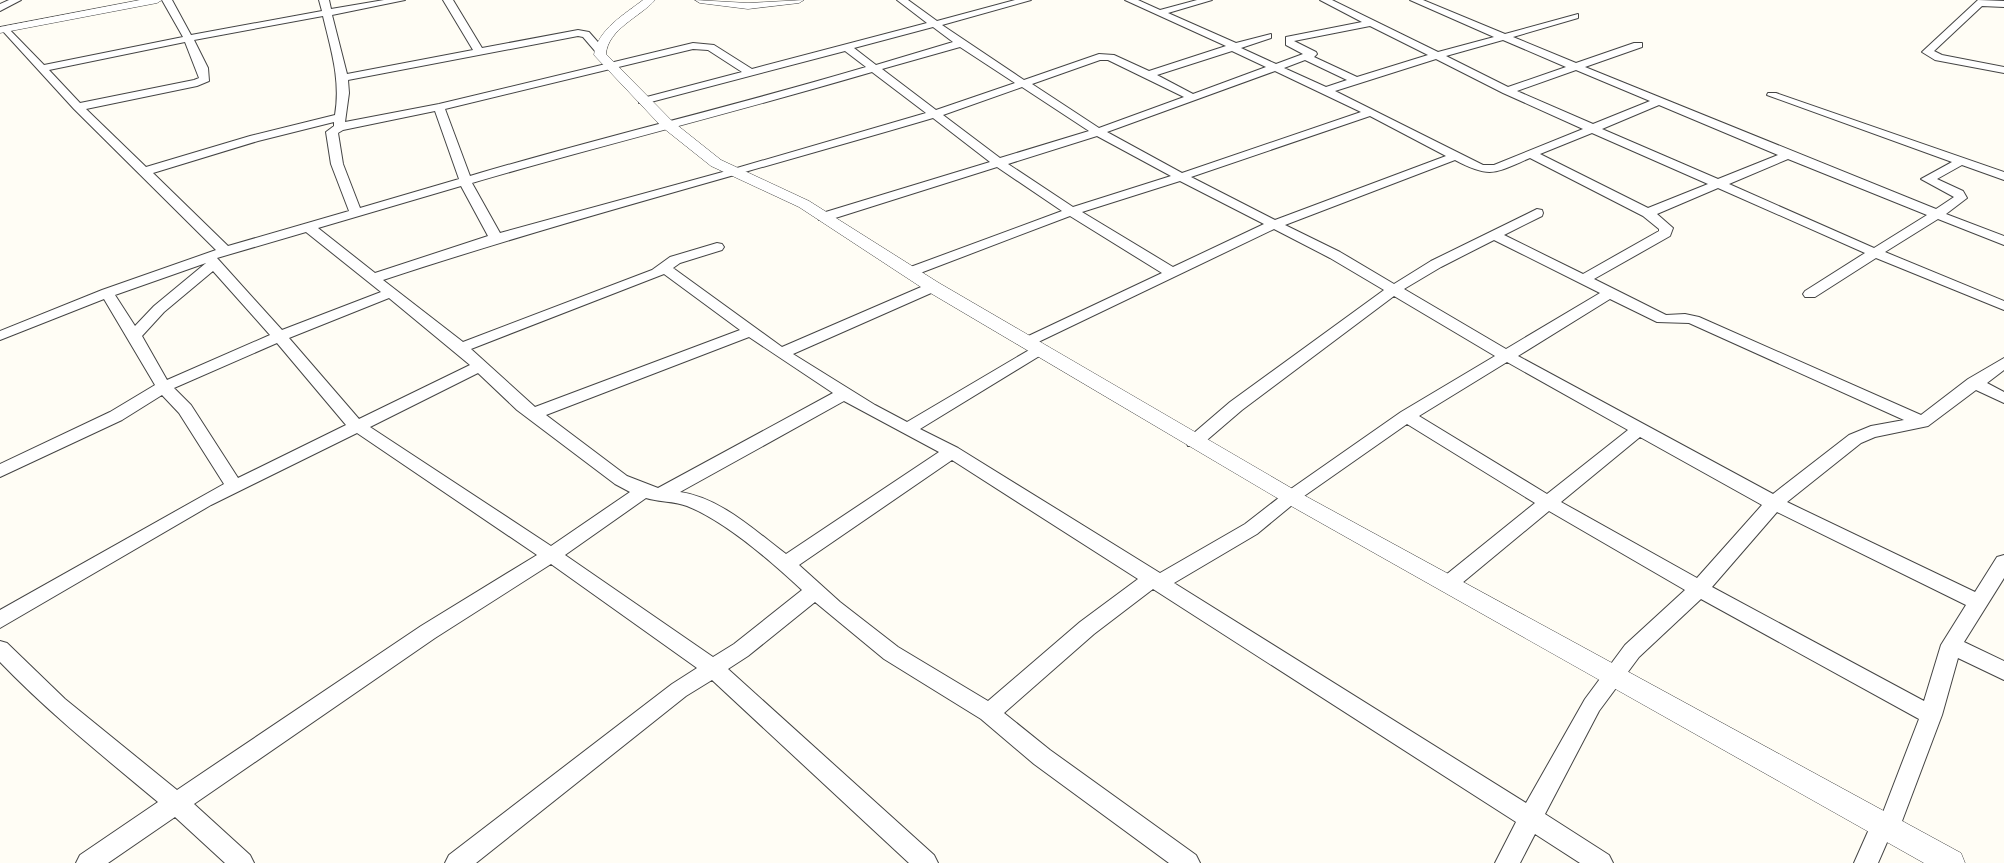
<svg xmlns="http://www.w3.org/2000/svg" width="2004" height="863" font-family="'Noto Serif',serif">
<style>
.lines{fill:none;stroke-linecap:round;stroke-linejoin:round}
.minor-casing{stroke:#444;stroke-width:2}
.tertiary-casing{stroke:#444;stroke-width:1}
.minor{fill:#fff;fill-rule:evenodd}
.tertiary{fill:#fff;fill-rule:evenodd}
</style>
<rect width="100%" height="100%" fill="#fffdf5"/>
<g class="lines">
<g class="minor-casing">
<path id="minor" d="M9 0H21L0 11V4Z
M162 0H172L191 35 322 11 319 0H329L331 9 384 0H405L332 15 347 74 473 50 443 0H453L482 48 578 30 589 32 604 49 595 51 583 37 578 36 348 80 349 93 345 122 439 104 693 43 714 45 752 69 927 23 897 0H908L937 21 1015 0H1031L942 25 1024 80 1099 54 1114 55 1149 71 1226 46 1125 0H1138L1160 10 1197 0H1212L1168 13 1236 43 1271 34V38L1241 48 1276 64 1303 54 1286 45V37L1362 22 1320 0H1332L1438 52 1494 37 1410 0H1423L1505 34 1578 14V18L1513 37 1576 63 1634 43H1642V47L1585 67 1936 209 1954 197 1921 179 1952 162 1767 95 1768 93H1776L2004 172V180L1962 165 1937 179 1963 191 1967 198 1946 214 2004 236V245L1938 219 1885 252 2004 301V310L1876 258 1815 297H1805L1803 294 1805 291 1865 253 1718 188 1657 214 1673 228 1670 236 1594 279 1666 315 1685 314 1699 317 1921 415 1968 379 2004 358V370L1987 383 2004 392V403L1976 390 1928 426 1875 437 1861 443 1787 502 1975 592 1997 557 2004 555V578L1964 642 2004 661V680L1958 658 1942 715 1896 837 1888 840 1878 863H1854L1874 818 1882 815 1919 719 1701 599 1639 657 1599 711 1545 814 1609 855 1613 863H1580L1535 834 1520 863H1495L1516 822 1153 589 1094 634 1004 713 1050 750 1196 855 1200 863H1169L1034 764 981 719 884 659 815 602 748 656 728 669 934 855 938 863H909L712 680 686 696 476 863H445L449 855 672 684 697 668 551 564 435 638 194 804 250 855 254 863H225L175 817 108 863H76L80 855 158 802C104 757 49 713 0 662V641L7 643 65 699 177 790 421 626 537 555 357 433 211 505 0 628V610L224 484 179 413 162 395 122 420 0 477V464L110 412 155 385 104 299 0 340V331L102 290 216 250 74 109 0 28 7 27 44 65 183 37ZM323 16C331 50 341 80 335 115L250 136 146 167 86 109 197 86 209 81 208 68 194 40ZM1370 26 1428 55 1357 77 1314 57 1317 54 1316 52 1294 41ZM933 27 953 42 876 65 854 48ZM1503 40 1566 67 1508 87 1446 56ZM185 42 199 78 194 80 80 103 49 70ZM960 47 1015 83 936 110 882 69ZM693 49 708 50 742 72 639 99V103H647L845 51 866 67C735 106 601 137 470 176L445 109ZM1232 51 1266 67 1193 94 1157 75ZM1436 59 1503 93 1583 129 1494 165H1483L1335 91ZM1100 60H1108L1184 97 1099 128 1032 84ZM1305 60 1347 80 1326 87 1284 68ZM1576 70 1650 101 1593 124 1517 91ZM1275 71 1361 112 1182 173 1107 132ZM872 72 926 113 730 170 500 233 472 183C605 144 740 111 872 72ZM1022 87 1089 131 1000 158 943 115ZM1659 105 1778 155 1718 179 1602 129ZM435 111 459 179 360 208 343 164 338 133 343 130ZM1370 116 1446 156 1275 220 1191 177ZM933 118 990 162 819 214 818 217 819 220H829L997 167 1062 211 905 269 903 272 905 275H915L1070 216 1162 273 1022 339 1020 342 1022 345H1032L1274 229 1330 258 1384 290 1230 402 1188 438 1186 442 1188 446H1200L1242 410 1394 296 1495 356 1401 412 1285 493 1245 524 1160 573 958 448 920 429 1046 352 1049 349 1046 346H1036L907 422 875 405 793 354 938 290 940 287 938 284H928L782 347 673 268 680 263 722 250 724 247 722 244 717 243 670 257 652 270 463 342 383 280C565 220 750 172 933 118ZM334 122V126L326 132 331 164 349 211 228 246 153 173 258 141ZM1592 133 1708 184 1648 208 1540 154ZM1097 136 1171 176 1073 207 1008 164ZM1530 158 1643 216 1659 229V231L1583 274 1504 235 1542 216 1543 213 1542 210 1537 209 1431 261 1394 284 1340 252 1285 225 1455 160C1491 179 1495 173 1530 158ZM1788 159 1927 215 1874 248 1729 184ZM1180 181 1264 224 1173 267 1082 212ZM461 186 488 236 375 273 318 228ZM306 232 381 292 282 330 217 258ZM1494 240 1600 293 1506 349 1404 289 1441 267ZM206 263 154 306 135 326 115 295ZM213 271 270 335 167 380 142 336 164 312ZM664 274 740 330 535 407 471 349ZM389 298 470 365 359 419 289 338ZM1610 299 1657 322 1689 323 1904 420 1871 426 1849 435 1773 494 1518 356ZM749 337 833 393 658 488 627 476 546 415ZM277 343 346 425 238 478 191 405 174 388ZM1507 362 1628 430 1547 494 1419 416ZM478 373 517 410 615 484 630 492 551 546 370 427ZM844 401 939 452 786 554C755 531 721 498 680 492ZM1407 424 1535 503 1442 578 1439 583 1442 588 1449 590 1456 588 1549 511 1685 590 1625 645 1585 699 1526 803 1174 583 1257 534 1297 501ZM1640 437 1762 505 1697 578 1561 502ZM952 460 1138 579 1080 622 988 701 898 647 840 602 799 565ZM646 498C659 502 674 501 687 506 725 521 772 562 802 590L734 644 713 657 565 555ZM1777 512 1966 605 1941 645 1924 701 1712 587Z
M1978 0 2004 1V7L1982 6 1934 51 1942 55 2004 67V73L1935 60 1922 52Z"/>
</g>
<g class="tertiary-casing">
<path id="tertiary" d="M140 0H162L157 3 0 33V27Z
M643 0H655C640 17 608 29 606 54L672 121 721 160 809 201 939 283 1298 492 1961 853 1965 863H1924L1284 502 927 291 799 207 711 166 662 127 594 55C597 30 625 14 643 0Z
M695 0 748 3 804 0 799 3 748 9 700 3Z"/>
</g>
<use href="#minor" class="minor"/>
<use href="#tertiary" class="tertiary"/>
</g>
</svg>
